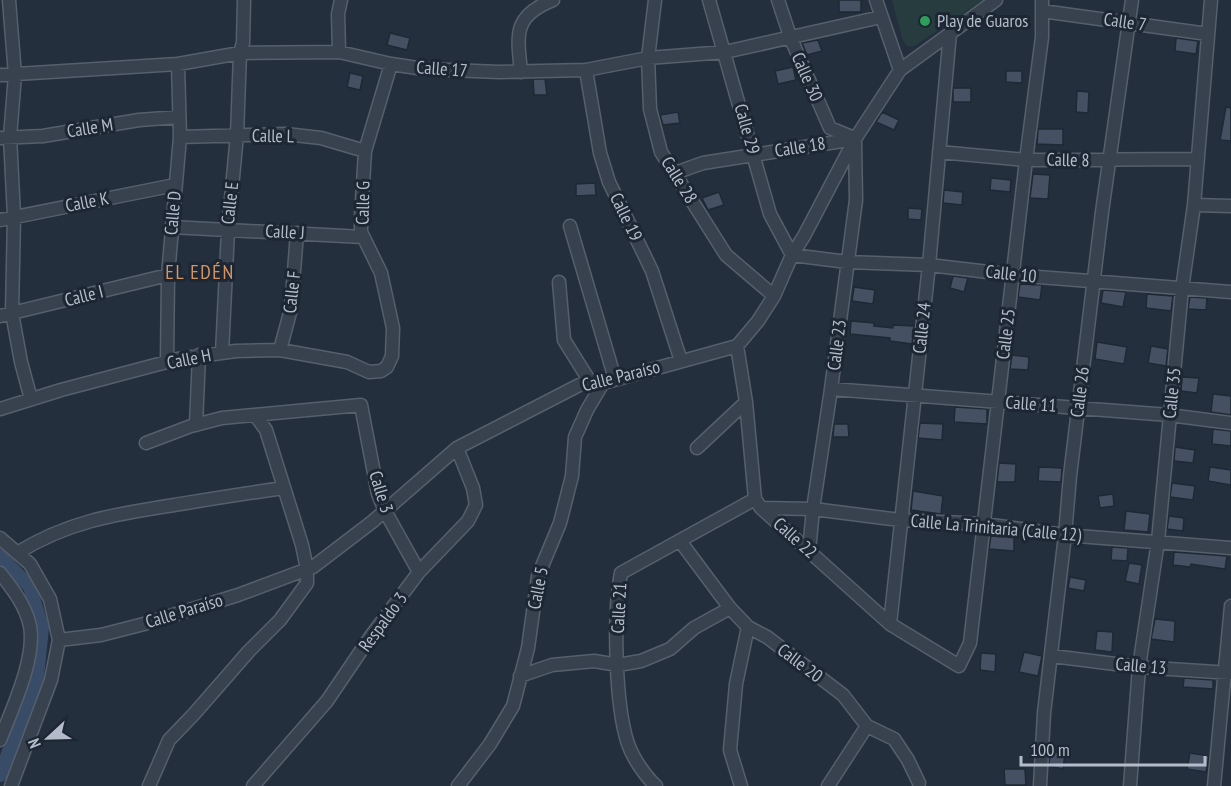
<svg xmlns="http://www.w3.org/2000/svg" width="1231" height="786" font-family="'PT Sans Narrow',sans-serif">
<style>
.green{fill:#263c3f}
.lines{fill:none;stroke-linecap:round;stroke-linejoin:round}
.canal{stroke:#394c67;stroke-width:14}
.building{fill:#455162;stroke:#1f2835;stroke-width:1.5}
.minor-casing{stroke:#565f6c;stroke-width:15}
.minor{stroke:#38414e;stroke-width:12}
.leisure-dot{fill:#2e9e5b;stroke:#1d2633;stroke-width:2}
.labels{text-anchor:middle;stroke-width:6;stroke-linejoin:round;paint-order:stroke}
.poi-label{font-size:18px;fill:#b4bcc9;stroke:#1d2633;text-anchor:start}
.street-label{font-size:18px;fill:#b4bcc9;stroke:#1d2633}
.neighbourhood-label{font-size:20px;letter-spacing:1.5px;fill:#d59563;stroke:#1d2633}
</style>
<rect width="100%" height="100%" fill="#242f3e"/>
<path class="green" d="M892 0H983L914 46H907L903 41Z"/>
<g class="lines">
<path class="canal" d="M0 556 30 587 42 628 37 677 0 775"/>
</g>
<path class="building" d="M839 0H861V12H839Z
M390 33 410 38 407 50 387 45Z
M1176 38 1198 41 1196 54 1175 51Z
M818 40 822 51 807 55 802 43Z
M793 67 796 80 778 84 775 71Z
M1006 71H1022V83L1006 82Z
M350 73 363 76 360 90 347 87Z
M533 79H545L547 95H534Z
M953 88H971V102H953Z
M1077 91 1089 92 1088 113 1076 112Z
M1226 107 1231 108V141L1220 140Z
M678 112 680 123 663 125 660 115Z
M882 112 899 120 894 130 876 122Z
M1038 129H1063V145L1037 144Z
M1033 174 1050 175 1048 199 1030 198Z
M991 178 1011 180 1010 192 990 190Z
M595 183 596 195 576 196V184Z
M944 190 963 192 962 205 943 203Z
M719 192 724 205 708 210 702 198Z
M908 208 922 209 921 220 908 219Z
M953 276 968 278 964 292 950 288Z
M1020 284 1042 285 1040 300 1018 297Z
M854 287 875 290 873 304 852 301Z
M1103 290 1126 292 1123 307 1101 303Z
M1147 294 1173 296 1171 311 1146 308Z
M1190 297 1207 298 1206 310 1188 309Z
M851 321 874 323V326L893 328V325L914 326 912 344 890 341V338L850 334Z
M1097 342 1127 347 1124 364 1095 359Z
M1151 346 1168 349 1166 366 1148 363Z
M1012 355 1029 357 1028 370 1010 369Z
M1182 377 1199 378 1197 393 1181 391Z
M1213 394 1231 396V415L1211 412Z
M955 407 987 409V424L954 422Z
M920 423 943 424 942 440 918 438Z
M834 424H848L849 437H833Z
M1213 429 1231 431V446L1212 444Z
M1175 447 1195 450 1193 463 1174 461Z
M999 463 1016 464 1015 482H997Z
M1039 467 1062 468 1061 482 1038 481Z
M1210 467 1231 470V485L1208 481Z
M1172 483 1195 486 1193 500 1170 497Z
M913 491 943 496 941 514 911 510Z
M1113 494 1114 506 1100 508 1098 496Z
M1126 511 1150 514 1148 532 1124 530Z
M1169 516 1184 518 1183 531 1167 529Z
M991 535 1014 536V551L989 549Z
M1112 547 1128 548 1127 561 1111 560Z
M1174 552 1227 556 1225 569 1191 564 1190 567 1173 565Z
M1129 563 1142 565 1139 584 1125 581Z
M1070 577 1086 580 1084 591 1068 588Z
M1155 619 1175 621 1174 642 1151 639Z
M1097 631 1113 632 1112 652 1095 650Z
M1024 652 1042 656 1038 676 1019 672Z
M981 653 996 654 995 672 980 670Z
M1184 678 1213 680V689L1183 687Z
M1050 751 1065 754 1063 769 1049 766Z
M1190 753 1209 756 1206 772 1187 769Z
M1004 769H1025L1026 785H1005Z"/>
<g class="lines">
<g class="minor-casing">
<path id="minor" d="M9 0 15 75 10 137 14 216 12 313 21 362 31 399
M655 0 648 58 650 109 661 152 726 255 774 296
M709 0 770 214 792 255 847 262 929 265 1014 275 1231 292
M778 0 791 39 830 128 854 138
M876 0 900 70
M1042 11 1208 34
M339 52 338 14 341 0
M586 70 600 153 609 182 652 271 681 361
M521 72C517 34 513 16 553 0
M0 75 178 64 240 53 339 52 391 64 424 69 500 72 586 70 648 58 725 52 881 17
M180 137 285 134 321 138 365 151
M0 138 43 136 139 120 179 117
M939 152 1026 160 1198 159
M675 173 703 163 855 139
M1194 205 1231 206
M0 220 175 185
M570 226 615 379
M171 227 363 237
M559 282 564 340 589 380
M0 316 168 275
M737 346 746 402 755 499 761 508 890 624 959 666 970 643 1026 160 1042 37V0
M280 350 291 309 297 233
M222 353 228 230 237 135 240 53 243 43 244 0
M167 362 168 275 180 137 178 64
M831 389 1169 415 1231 423
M0 409 61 390 178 359 236 351 280 350 347 362 369 372 381 371 387 367 392 356 393 328 381 273 361 232V217L365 151 391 64
M196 425 199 355
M146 443 191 426 222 418 361 405 378 494 385 511 419 572
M697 448 746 402
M761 508 813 509 900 520 984 524 1065 535 1231 548
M0 538 30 564 50 599 59 640 51 680 11 786
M680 541 730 608 748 627 767 637 843 695 867 726 894 739 908 760 919 783
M809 551 813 509 831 389 856 200 855 140
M17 553C69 521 116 514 174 505 211 499 247 493 284 488
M0 573C12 588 26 606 30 626 36 659 12 709 0 740
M890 624 929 265 950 33
M59 640 101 635 144 624 238 595 313 567 372 522 457 448 589 380 603 383 737 346 758 321 774 296 792 255 804 236 855 139 900 70 996 0
M1052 656 1139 667 1231 673
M520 676 552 665 594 661 618 665 641 661 670 649 694 628 730 608
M149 786 169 740 194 714 249 651 280 620 307 583V569L302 545 266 430 255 415
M253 786 327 701 371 636 419 572 468 521 476 505 473 488 457 448
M458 786 490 744 513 706 528 648 538 576 560 523 572 476 575 437 587 410 603 383
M656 786C645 776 633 758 628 744 615 705 613 614 621 573L755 499
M741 786 730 750 736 684 748 627
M828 786 867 726
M1040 786 1044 713 1065 535 1070 476 1102 212 1132 0
M1130 786 1139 667 1158 541 1182 289 1194 205 1211 0
M1214 786 1231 606"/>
</g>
<use href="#minor" class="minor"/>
</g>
<circle class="leisure-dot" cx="925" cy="21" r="6"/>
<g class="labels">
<g class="poi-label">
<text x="937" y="27">Play de Guaros</text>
</g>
<g class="street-label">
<text transform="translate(1125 22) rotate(8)" y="6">Calle 7</text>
<text transform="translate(442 69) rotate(4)" y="6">Calle 17</text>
<text transform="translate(807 77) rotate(66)" y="6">Calle 30</text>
<text transform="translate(90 128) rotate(-9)" y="6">Calle M</text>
<text transform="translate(747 129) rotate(74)" y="6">Calle 29</text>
<text transform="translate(273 136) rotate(1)" y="6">Calle L</text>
<text transform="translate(800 147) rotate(-9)" y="6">Calle 18</text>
<text transform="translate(1068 160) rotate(1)" y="6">Calle 8</text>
<text transform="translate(679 180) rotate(58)" y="6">Calle 28</text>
<text transform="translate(87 202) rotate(-11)" y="6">Calle K</text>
<text transform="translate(230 203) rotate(-84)" y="6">Calle E</text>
<text transform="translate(363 203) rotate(-89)" y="6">Calle G</text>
<text transform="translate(173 213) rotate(-85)" y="6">Calle D</text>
<text transform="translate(626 217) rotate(64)" y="6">Calle 19</text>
<text transform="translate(285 232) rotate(3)" y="6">Calle J</text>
<text transform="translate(1011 274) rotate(6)" y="6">Calle 10</text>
<text transform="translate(292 292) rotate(-84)" y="6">Calle F</text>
<text transform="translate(84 296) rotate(-14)" y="6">Calle I</text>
<text transform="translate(922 328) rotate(-84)" y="6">Calle 24</text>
<text transform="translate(1006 334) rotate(-83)" y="6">Calle 25</text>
<text transform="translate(837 345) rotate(-83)" y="6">Calle 23</text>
<text transform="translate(189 359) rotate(-11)" y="6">Calle H</text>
<text transform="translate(621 376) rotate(-14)" y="6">Calle Paraíso</text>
<text transform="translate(1080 392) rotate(-83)" y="6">Calle 26</text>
<text transform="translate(1172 393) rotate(-84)" y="6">Calle 35</text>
<text transform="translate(1031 404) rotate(4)" y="6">Calle 11</text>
<text transform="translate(381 492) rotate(73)" y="6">Calle 3</text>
<text transform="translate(996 528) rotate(5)" y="6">Calle La Trinitaria (Calle 12)</text>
<text transform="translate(795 538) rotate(42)" y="6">Calle 22</text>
<text transform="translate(538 588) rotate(-79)" y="6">Calle 5</text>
<text transform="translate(619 608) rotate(-87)" y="6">Calle 21</text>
<text transform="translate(184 611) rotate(-17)" y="6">Calle Paraíso</text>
<text transform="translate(383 622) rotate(-54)" y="6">Respaldo 3</text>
<text transform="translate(800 663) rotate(37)" y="6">Calle 20</text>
<text transform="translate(1141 666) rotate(5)" y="6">Calle 13</text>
</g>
<g class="neighbourhood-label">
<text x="200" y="279">EL EDÉN</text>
</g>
</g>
<g transform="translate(48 738) rotate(248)" stroke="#1d2633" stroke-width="4.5" paint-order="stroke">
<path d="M0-4.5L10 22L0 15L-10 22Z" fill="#b4bcc9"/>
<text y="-9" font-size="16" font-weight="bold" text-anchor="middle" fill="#b4bcc9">N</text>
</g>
<path d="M1021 756v9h184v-9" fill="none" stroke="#b4bcc9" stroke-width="3"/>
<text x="1030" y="756" font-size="18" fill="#b4bcc9" stroke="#1d2633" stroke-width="4.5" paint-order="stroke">100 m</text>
</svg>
